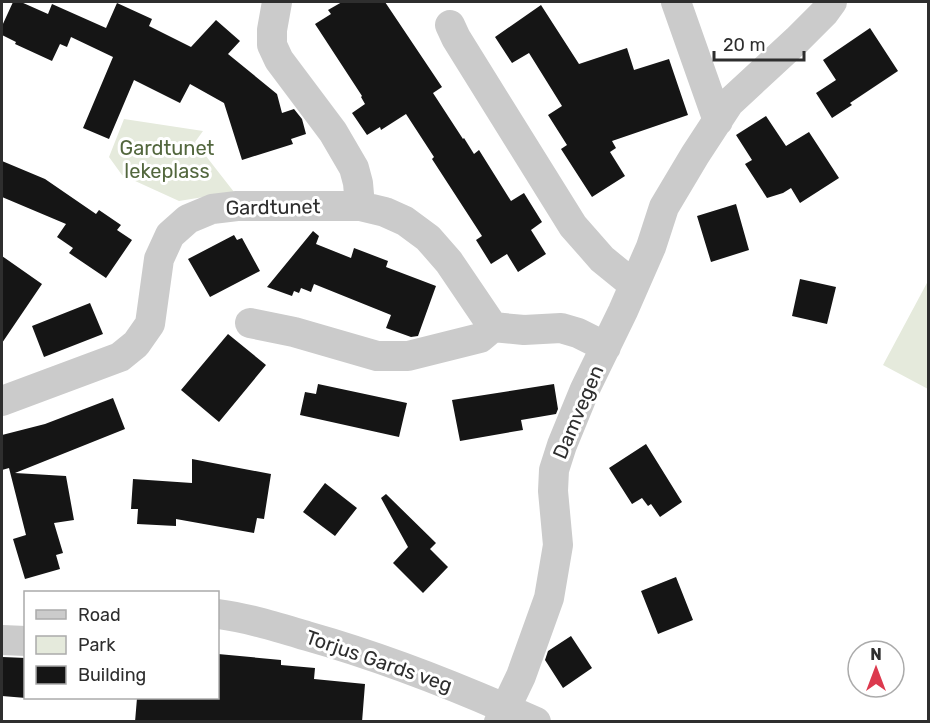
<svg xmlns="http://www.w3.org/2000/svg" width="930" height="723" font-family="Rubik,sans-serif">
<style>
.green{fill:#e5eadc}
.building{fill:#151515}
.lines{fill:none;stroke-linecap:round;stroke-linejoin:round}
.minor{stroke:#cbcbcb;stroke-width:30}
.labels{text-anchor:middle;stroke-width:6;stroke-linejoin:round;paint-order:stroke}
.park-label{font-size:20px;fill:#53673e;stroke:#fff}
.street-label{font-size:20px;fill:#2e2e2e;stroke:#fff}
</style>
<rect width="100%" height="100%" fill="#fff"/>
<path class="green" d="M124 119 203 131 195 142 234 192 179 201 122 175 109 157Z
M928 281V389L883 365Z"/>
<path class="building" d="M13 2H21L48 14 52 4 106 28 117 3 152 19 149 26 191 47 216 20 240 41 228 54 277 94 282 113 294 109 302 119 306 134 291 139 293 144 242 160 224 103 190 84 180 103 134 80 109 139 83 128 113 57 71 37 67 47 60 44 52 61 15 44 16 42 2 35V26Z
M342 2H385L442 87 433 93 463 139 464 138 474 154 479 150 511 201 524 193 542 222 531 230 546 254 518 272 507 254 491 264 476 240 482 236 432 159 434 157 406 114 381 130 380 127 367 135 352 113 365 104 361 97 362 96 315 24 331 14 328 10Z
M541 5 579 64 627 48 634 70 669 59 688 115 612 141 616 148 610 152 625 176 592 197 561 149 567 145 548 115 562 106 529 53 512 63 495 37Z
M870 28 898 71 850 103 852 105 832 118 816 93 836 80 823 60Z
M766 116 786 146 809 132 839 178 800 203 791 188 783 193 767 198 745 164 752 160 736 135Z
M2 161 45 179 96 214 99 210 121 225 117 230 132 240 106 278 69 253 73 248 57 237 66 224 2 197Z
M736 204 749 250 711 262 697 216Z
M313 231 319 236 316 244 351 258 354 248 388 261 386 267 436 286 418 336 411 337 386 328 391 315 314 284 311 292 301 288 299 293 294 291 292 296 267 287Z
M234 235 237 240 242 238 260 271 210 297 188 259Z
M2 256 42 284 2 343Z
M800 279 836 287 827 324 792 316Z
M90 303 103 334 44 357 32 326Z
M228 334 266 365 219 422 181 390Z
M318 384 407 403 399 437 300 415 305 392 316 394Z
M554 384 558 409 556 414 521 420 523 430 460 441 452 400Z
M113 398 125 429 15 473 66 476 74 520 54 523 63 553 56 555 60 569 25 579 13 539 26 535 9 468 2 470V435L45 424Z
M646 444 682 502 660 517 651 504 648 506 642 498 632 504 609 468Z
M192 459 271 474 264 519 257 518 254 533 176 519V526L137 524 138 509H131L133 479 192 483Z
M325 483 357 508 335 536 303 512Z
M386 494 436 543 430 549 448 567 423 593 393 563 408 547 381 498Z
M676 577 693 620 658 634 641 591Z
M571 636 592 668 563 688 545 660 548 651Z
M218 654 281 660V665L315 668 314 679 365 684 362 722H135L137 698H218Z
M2 657 26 658V698L2 696Z"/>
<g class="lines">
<path class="minor" d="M277 2 272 30V45L279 60 333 132 354 168 358 183 360 206
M676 2 718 121
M450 25 456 38 573 226 602 259 634 285
M250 323 294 332 377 356H408L480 338 493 327
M2 401 120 357 136 344 150 324 159 259 170 235 188 219 212 209 237 206H360L385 212 405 221 428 238 449 262 493 327 524 330 561 328 578 333 606 347
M218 614C248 618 277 627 307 636 385 658 461 688 536 722
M2 640 26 641
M499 722 521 676 549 598 558 545 553 491 554 470 562 445 585 389 623 311 651 247 664 207 695 155 729 103 797 40 824 13 832 2"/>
</g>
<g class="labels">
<g class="park-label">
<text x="167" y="155">Gardtunet<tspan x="167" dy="23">lekeplass</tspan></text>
</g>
<g class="street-label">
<text transform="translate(273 207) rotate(-1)" y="7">Gardtunet</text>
<text transform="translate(578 412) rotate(-67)" y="7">Damvegen</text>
<text transform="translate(379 661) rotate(19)" y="7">Torjus Gards veg</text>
</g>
</g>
<rect width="930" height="723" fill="none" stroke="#2e2e2e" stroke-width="6"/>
<rect x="24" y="591" width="195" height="108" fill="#ffffff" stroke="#ababab" stroke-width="1.5"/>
<rect x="36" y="610" width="30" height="9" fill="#cbcbcb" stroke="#ababab" stroke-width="1.5"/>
<text x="78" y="621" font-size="18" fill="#2e2e2e">Road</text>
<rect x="36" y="636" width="30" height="18" fill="#e5eadc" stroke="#ababab" stroke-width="1.5"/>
<text x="78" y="651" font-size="18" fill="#2e2e2e">Park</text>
<rect x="36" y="666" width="30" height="18" fill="#151515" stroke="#ababab" stroke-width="1.5"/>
<text x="78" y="681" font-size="18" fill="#2e2e2e">Building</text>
<g transform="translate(876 669)"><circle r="28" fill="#ffffff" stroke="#ababab" stroke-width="1.5"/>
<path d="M0-4.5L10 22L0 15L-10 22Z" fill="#dc394e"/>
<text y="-9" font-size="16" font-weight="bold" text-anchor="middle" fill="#2e2e2e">N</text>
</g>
<path d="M714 51v9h90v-9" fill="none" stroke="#2e2e2e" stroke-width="3"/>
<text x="723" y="51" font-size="18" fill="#2e2e2e" stroke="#ffffff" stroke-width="4.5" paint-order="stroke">20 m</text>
</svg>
